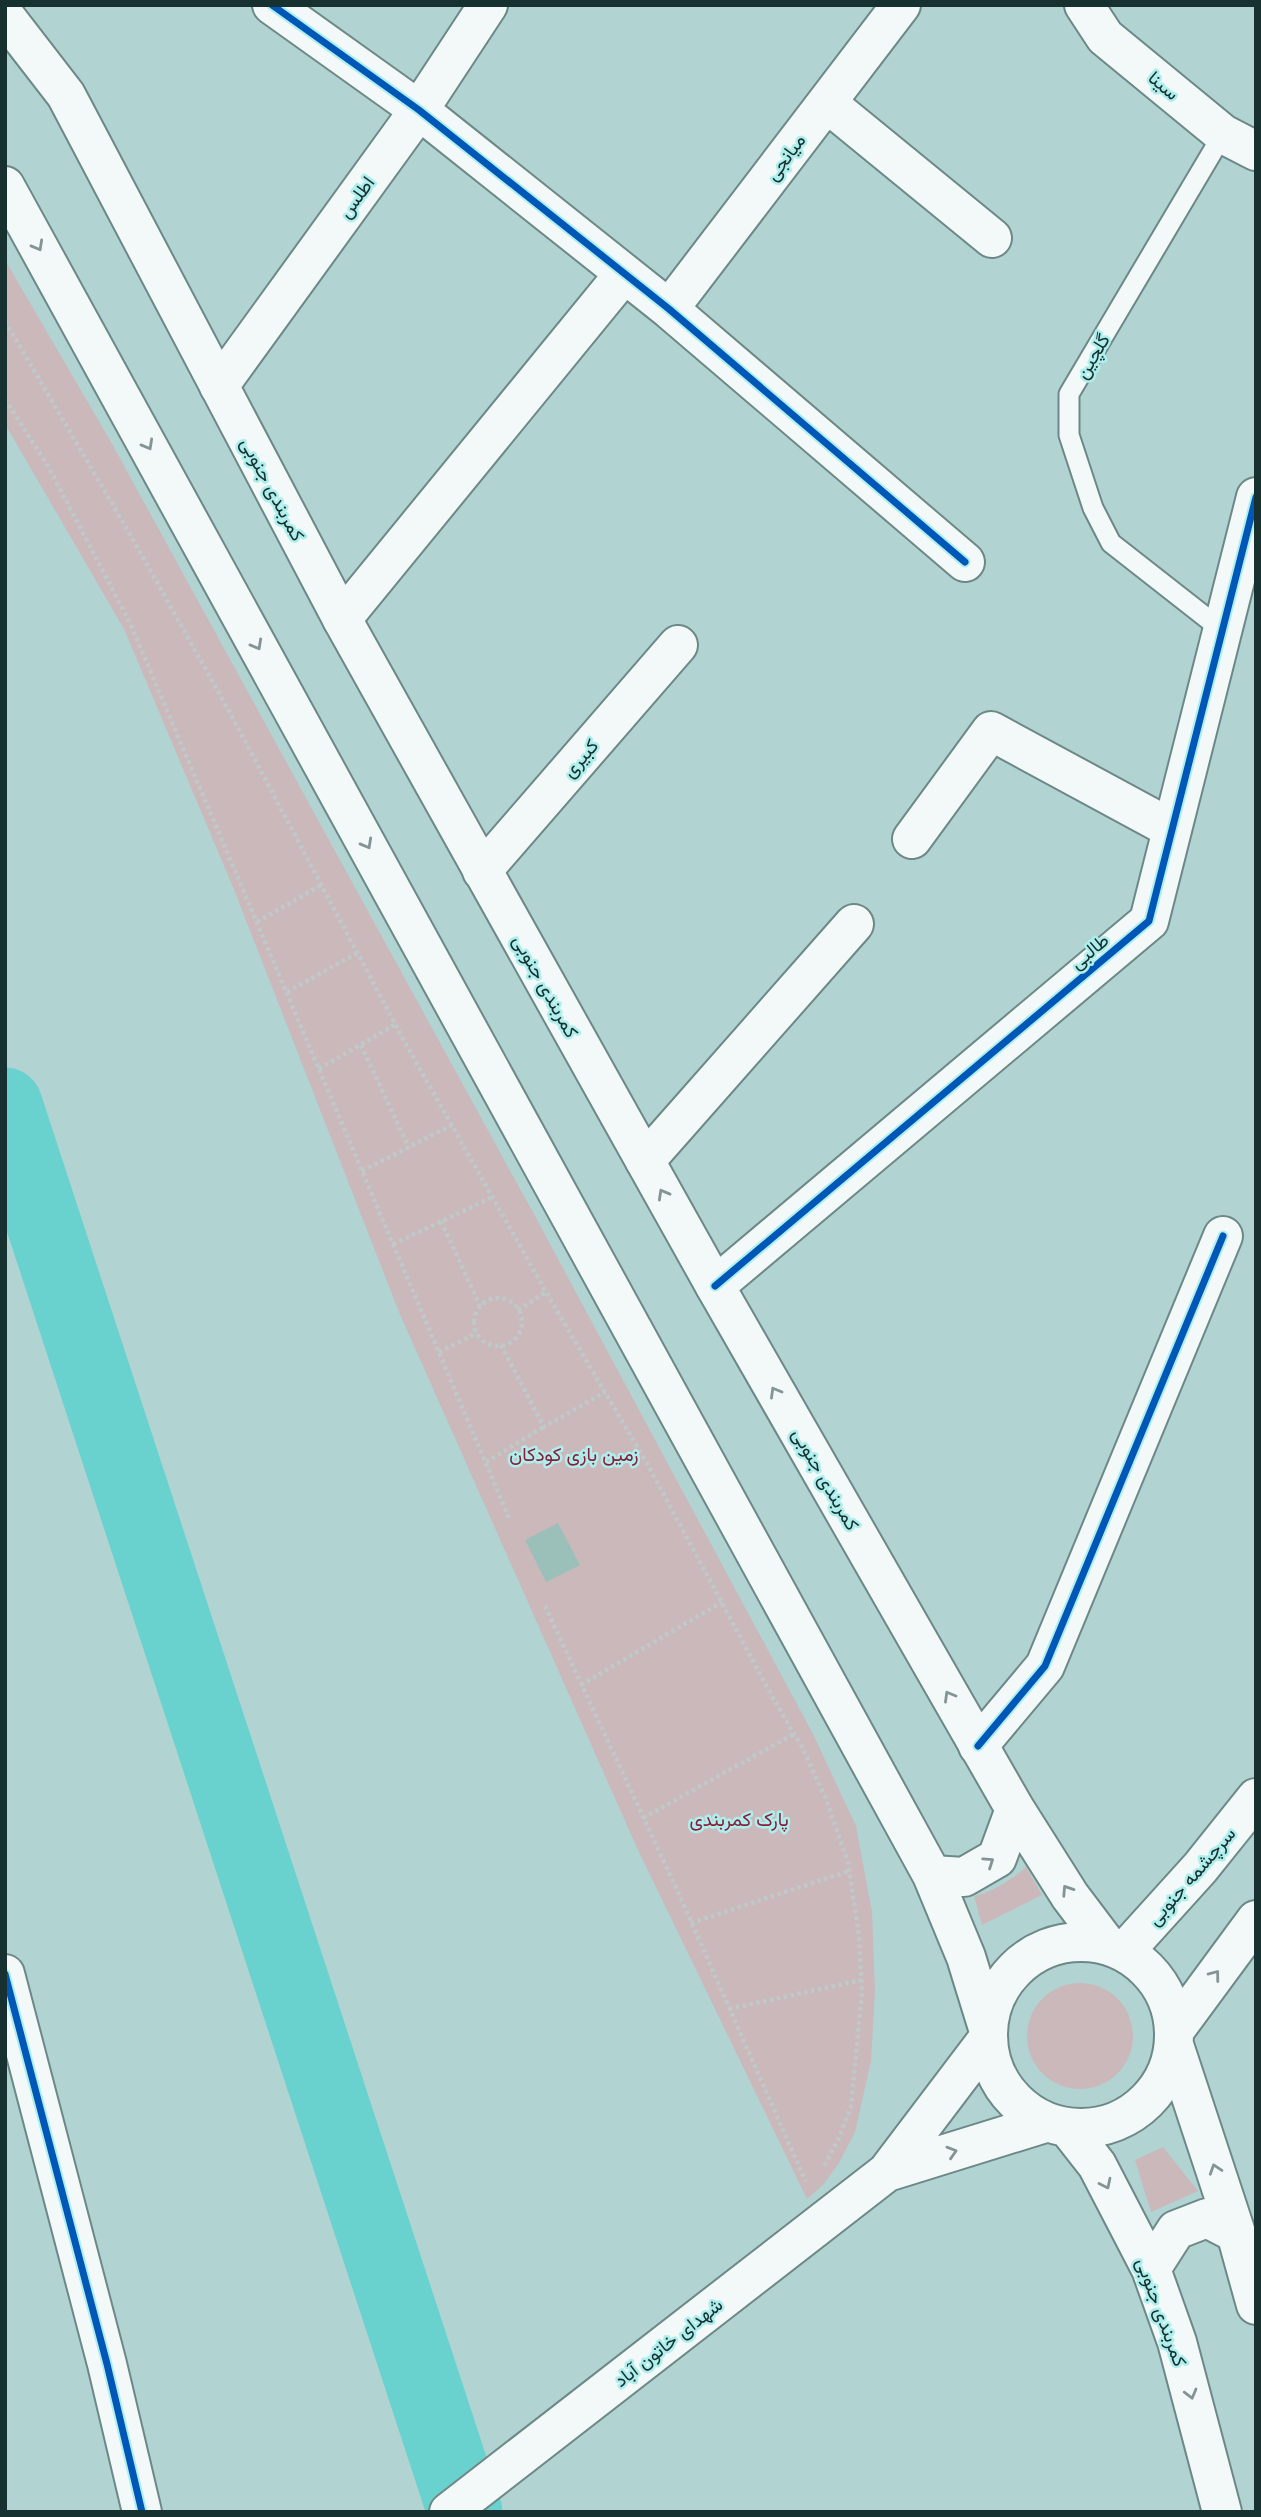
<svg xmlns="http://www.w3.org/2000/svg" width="1261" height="2517" font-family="Quicksand,Vazirmatn,sans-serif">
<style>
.green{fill:#cab8ba}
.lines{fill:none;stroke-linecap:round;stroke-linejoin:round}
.river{stroke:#69d2cf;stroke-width:75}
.building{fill:#9ac0b9}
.service-casing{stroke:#6c8887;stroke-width:23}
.minor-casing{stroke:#6c8887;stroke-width:42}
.secondary-casing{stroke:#6c8887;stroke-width:42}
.path{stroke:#bfc9c9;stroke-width:4.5;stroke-dasharray:3.5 3.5;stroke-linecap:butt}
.service{stroke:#f3f8f8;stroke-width:19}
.minor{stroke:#f3f8f8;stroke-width:38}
.secondary{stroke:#f3f8f8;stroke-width:38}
.cycleway-casing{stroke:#aeefed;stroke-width:11}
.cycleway{stroke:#0057b8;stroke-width:7}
.oneway{stroke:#849494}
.labels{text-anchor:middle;stroke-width:5;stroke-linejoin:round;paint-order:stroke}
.street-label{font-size:19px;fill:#163130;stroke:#aeefed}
.park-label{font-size:19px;fill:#8c1d37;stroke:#aeefed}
</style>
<rect width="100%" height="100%" fill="#b1d3d2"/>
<path class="green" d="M5 260 111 442 536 1218 814 1736 856 1826 872 1912 875 1991 871 2061 855 2132 839 2163 823 2185 807 2199 638 1850 399 1312 233 887 124 629 5 424Z
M1026 1867 1042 1895 982 1925 974 1896C991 1893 1013 1879 1026 1867Z
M1027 2036a53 53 0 1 1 106 0a53 53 0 1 1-106 0Z
M1163 2147 1198 2191 1151 2212 1135 2160Z"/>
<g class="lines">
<path class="river" d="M5 1105 465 2512"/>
</g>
<path class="building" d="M558 1523 580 1565 546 1582 525 1540Z"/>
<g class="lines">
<g class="service-casing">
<path id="service" d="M1222 630 1111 543 1093 508 1069 435V394L1223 134"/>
</g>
<g class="minor-casing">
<path id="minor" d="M272 5 419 110 669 309 965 562
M1084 5 1105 37 1223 134 1256 151
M827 103 992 238
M669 309 901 5
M219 386 419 110 488 5
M342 619 624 274
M912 839 991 731 1172 829
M482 871 678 645
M645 1161 854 924
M715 1286 1149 921 1256 497
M978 1746 1045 1666 1223 1236
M5 1974 107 2364 142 2512"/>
</g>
<g class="secondary-casing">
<path id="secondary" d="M5 16 66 95 342 619 715 1286 1015 1809 1070 1896 1107 1945
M5 186 932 1875 966 1957 987 2025
M932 1875 964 1877 997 1858 1015 1809
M988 2035a93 93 0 1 1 186 0a93 93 0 1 1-186 0Z
M1124 1952 1200 1868 1256 1798
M1175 2030 1256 1920
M1174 2045 1236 2233 1256 2305
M1068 2128 1097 2165 1151 2269 1177 2342 1222 2512
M887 2172 1045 2123
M1151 2269 1176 2230 1207 2218 1236 2233
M449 2512 887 2172 987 2040"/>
</g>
<path class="path" d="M5 321 131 536 229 711 403 1039 546 1292 649 1467 774 1700 802 1747 826 1799 848 1862 859 1936 862 1993 851 2106 839 2138 824 2166
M5 399 48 466 130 623 509 1518
M257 922 321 885
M287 992 357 953
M361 1045 409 1148
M319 1069 396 1024
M362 1171 452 1125
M441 1221 480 1306
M393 1244 493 1197
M474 1322a24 24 0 1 1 48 0a24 24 0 1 1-48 0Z
M518 1310 546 1292
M501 1345 544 1427 605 1392
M439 1352 477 1333
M486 1462 544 1427
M545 1606 679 1894 806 2182
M581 1685 722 1602
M643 1818 794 1734
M691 1923 849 1871
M729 2009 861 1980"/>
<use href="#service" class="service"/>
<use href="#minor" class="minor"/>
<use href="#secondary" class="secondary"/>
<g class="cycleway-casing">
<path id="cycleway" d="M272 5 419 110 669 309 965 562
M715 1286 1149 921 1256 497
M978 1746 1045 1666 1223 1236
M5 1974 107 2364 142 2512"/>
</g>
<use href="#cycleway" class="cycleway"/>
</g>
<defs><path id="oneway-chevron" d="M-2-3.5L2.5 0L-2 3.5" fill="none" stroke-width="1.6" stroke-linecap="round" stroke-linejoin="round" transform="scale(1.75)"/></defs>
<g class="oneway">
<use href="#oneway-chevron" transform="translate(38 246) rotate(61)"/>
<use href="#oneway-chevron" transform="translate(148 445) rotate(61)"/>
<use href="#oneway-chevron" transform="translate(257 645) rotate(61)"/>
<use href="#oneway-chevron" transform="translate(367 844) rotate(61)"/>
<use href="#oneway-chevron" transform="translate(663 1194) rotate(-119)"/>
<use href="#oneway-chevron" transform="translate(775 1392) rotate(-120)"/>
<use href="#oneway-chevron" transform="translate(949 1696) rotate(-120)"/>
<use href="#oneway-chevron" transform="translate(989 1862) rotate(-34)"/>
<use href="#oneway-chevron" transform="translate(1067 1890) rotate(-123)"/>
<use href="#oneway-chevron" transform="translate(1215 1975) rotate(-53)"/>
<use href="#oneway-chevron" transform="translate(952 2152) rotate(-17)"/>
<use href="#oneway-chevron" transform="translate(1215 2169) rotate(-108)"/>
<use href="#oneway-chevron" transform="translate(1106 2184) rotate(64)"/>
<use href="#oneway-chevron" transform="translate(1191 2394) rotate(75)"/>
</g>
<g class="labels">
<g class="street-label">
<text transform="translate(1164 85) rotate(40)" y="7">سینا</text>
<text transform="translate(785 157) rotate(-53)" y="7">میانجی</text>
<text transform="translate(356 197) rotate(-54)" y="7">اطلس</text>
<text transform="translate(1092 356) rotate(-59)" y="7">گلچین</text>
<text transform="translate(273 489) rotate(62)" y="7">کمربندی جنوبی</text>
<text transform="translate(580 758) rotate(-49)" y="7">کبیری</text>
<text transform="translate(1089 951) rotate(-40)" y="7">طالبی</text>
<text transform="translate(546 986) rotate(61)" y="7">کمربندی جنوبی</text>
<text transform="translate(826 1479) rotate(60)" y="7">کمربندی جنوبی</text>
<text transform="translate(1191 1876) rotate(-49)" y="7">سرچشمه جنوبی</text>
<text transform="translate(1162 2312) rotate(70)" y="7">کمربندی جنوبی</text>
<text transform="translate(668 2342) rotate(-38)" y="7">شهدای خاتون آباد</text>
</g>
<g class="park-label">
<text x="574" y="1461">زمین بازی کودکان</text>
<text x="739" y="1826">پارک کمربندی</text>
</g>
</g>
<rect width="1261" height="2517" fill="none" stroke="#163130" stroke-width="14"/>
</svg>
